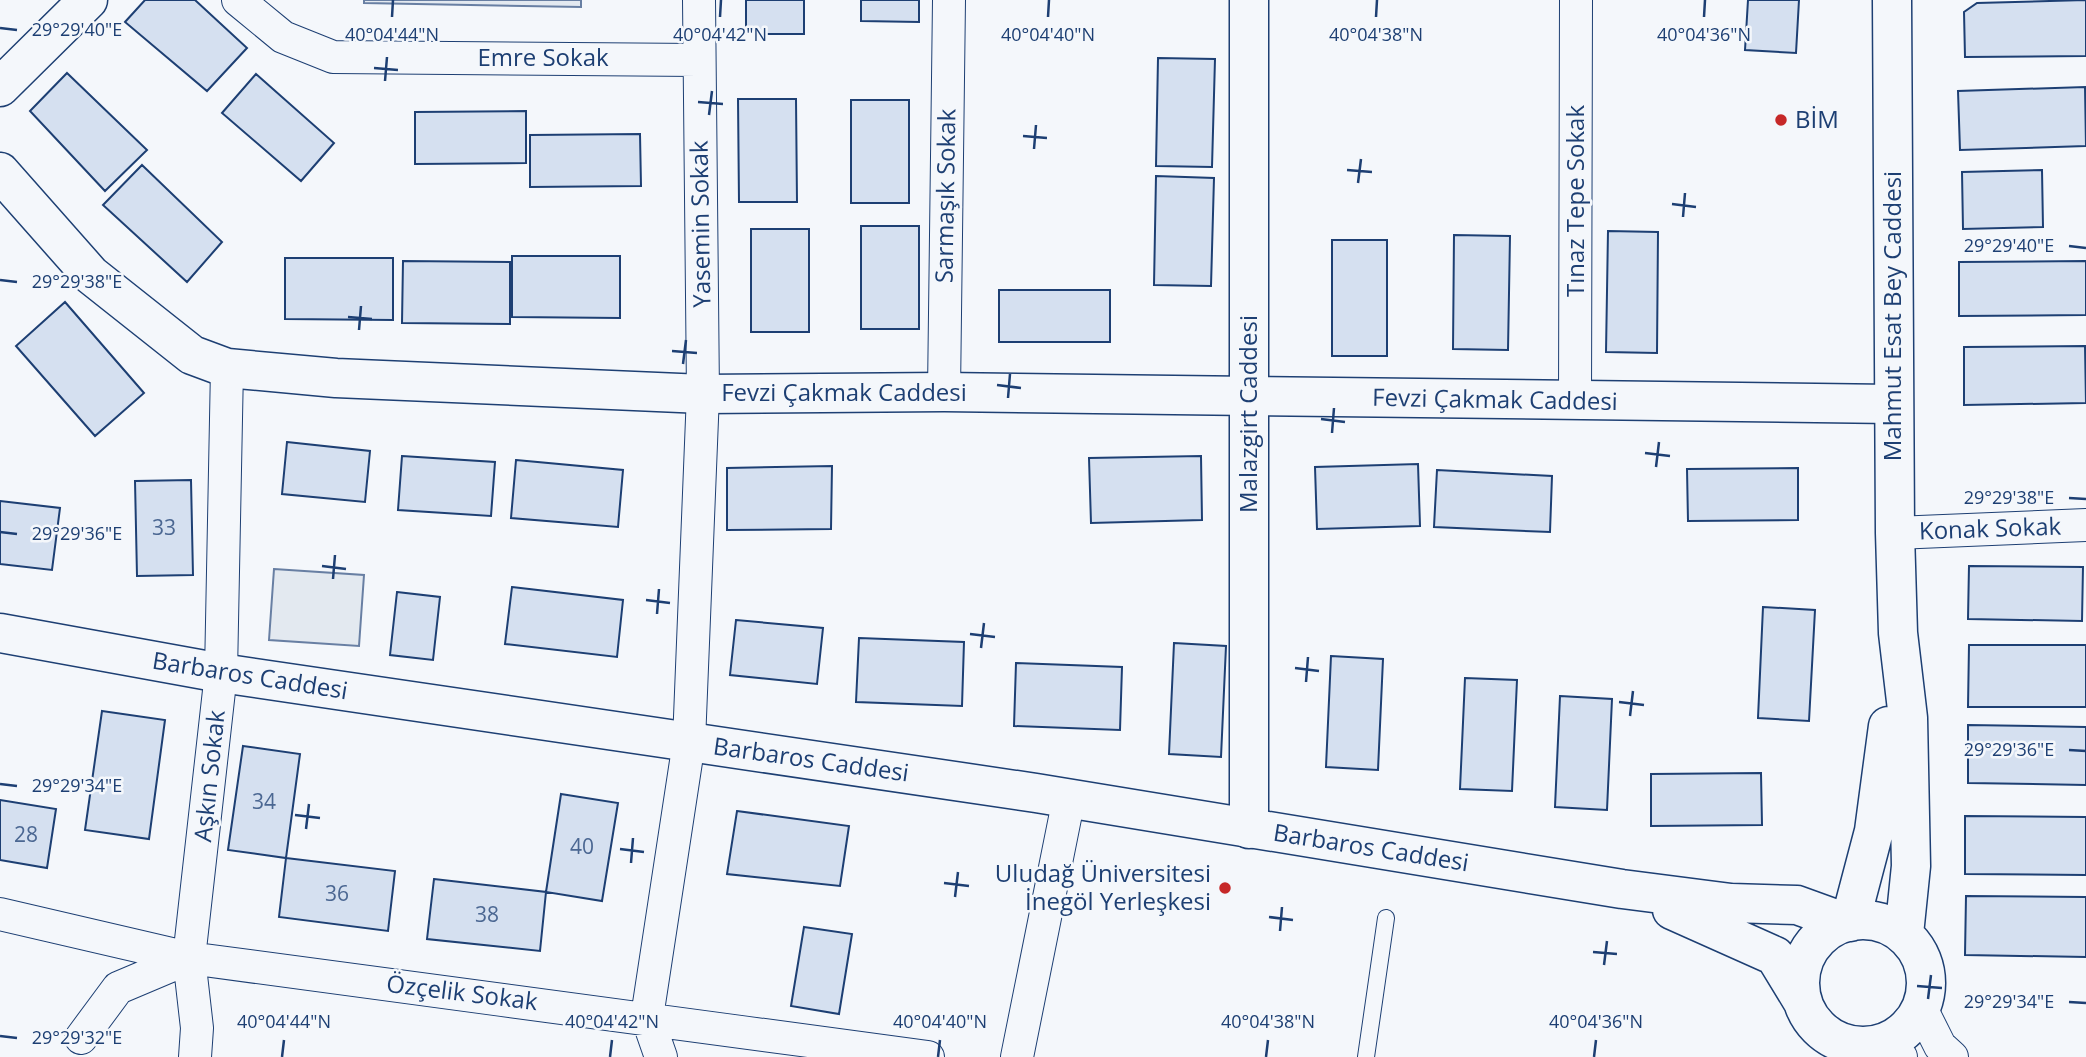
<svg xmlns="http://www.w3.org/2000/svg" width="2086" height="1057" font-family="'Open Sans',sans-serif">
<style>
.green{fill:#e3e9f0;stroke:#687fa3;stroke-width:2}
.building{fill:#d5e0f0;stroke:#1d3f73;stroke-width:2}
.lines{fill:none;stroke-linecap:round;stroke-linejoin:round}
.service-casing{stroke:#1d3f73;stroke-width:18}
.minor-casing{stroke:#1d3f73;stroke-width:34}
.tertiary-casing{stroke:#1d3f73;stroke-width:41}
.secondary-casing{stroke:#1d3f73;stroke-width:41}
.service{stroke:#f4f7fb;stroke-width:16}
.minor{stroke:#f4f7fb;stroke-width:32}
.tertiary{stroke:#f4f7fb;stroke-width:38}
.secondary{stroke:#f4f7fb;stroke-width:38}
.ticks{fill:none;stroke:#1d3f73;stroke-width:2.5}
.poi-dot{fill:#c62828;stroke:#f4f7fb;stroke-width:2.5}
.labels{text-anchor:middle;stroke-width:5;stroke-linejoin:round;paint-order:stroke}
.number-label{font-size:21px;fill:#4b6792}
.street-label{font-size:24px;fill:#1d3f73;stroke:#f4f7fb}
.poi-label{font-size:24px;fill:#1d3f73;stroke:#f4f7fb;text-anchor:start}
.ticks-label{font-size:18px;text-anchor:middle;fill:#1d3f73;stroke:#f4f7fb;stroke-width:5;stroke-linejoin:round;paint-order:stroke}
</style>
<rect width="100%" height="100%" fill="#f4f7fb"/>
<path class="green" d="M364 0H581V7L364 3Z
M274 569 364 575 359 646 269 640Z"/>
<path class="building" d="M145 0H195L247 48 207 91 125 22Z
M746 0H804V34H746Z
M861 0H919V22L861 21Z
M1748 0H1799L1796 53 1745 50Z
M2086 0V56L1965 57 1964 12 1977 3Z
M1158 58 1215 59 1212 167 1156 166Z
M67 73 147 150 105 191 30 111Z
M256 74 334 143 301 181 222 113Z
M2085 87 2086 146 1960 150 1958 91Z
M738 99H796L797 202H739Z
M851 100H909V203H851Z
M526 111V163L415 164V112Z
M640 134 641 186 530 187V135Z
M142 165 222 242 187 282 103 205Z
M2042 170 2043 227 1963 229 1962 172Z
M1156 176 1214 178 1211 286 1154 285Z
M861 226H919V329H861Z
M751 229H809V332H751Z
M1608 231 1658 232 1657 353 1606 352Z
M1454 235 1510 236 1508 350 1453 349Z
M1332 240H1387V356H1332Z
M512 256H620V318L512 317Z
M285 258H393V320L285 319Z
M403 261 510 262V324L402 323Z
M2086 261V315L1959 316V262Z
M999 290H1110V342H999Z
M65 302 144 393 95 436 16 346Z
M2085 346 2086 403 1964 405V347Z
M287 442 370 451 365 502 282 494Z
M402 456 495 462 491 516 398 510Z
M1201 456 1202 520 1091 523 1089 458Z
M516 460 623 470 618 527 511 518Z
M1418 464 1420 526 1317 529 1315 467Z
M832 466 831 529 727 530V468Z
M1798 468V520L1688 521 1687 469Z
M1437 470 1552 476 1550 532 1434 527Z
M191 480 193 575 137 576 135 481Z
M0 501 60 508 52 570 0 564Z
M1969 566 2083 567 2082 621 1968 619Z
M512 587 623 600 617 657 505 644Z
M397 592 440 597 433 660 390 655Z
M1763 607 1815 610 1809 721 1758 718Z
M736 620 823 628 817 684 730 675Z
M859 638 964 642 962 706 856 702Z
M1174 643 1226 646 1221 757 1169 754Z
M1969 645H2086V707H1968Z
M1331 656 1383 659 1378 770 1326 767Z
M1016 663 1122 667 1120 730 1014 726Z
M1465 678 1517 680 1512 791 1460 789Z
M1560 696 1612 699 1607 810 1555 807Z
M102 711 165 720 149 839 85 830Z
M1968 725 2086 727V785L1968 783Z
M243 746 300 754 286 858 228 850Z
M1761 773 1762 825 1651 826V774Z
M561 794 618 803 602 901 546 892Z
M0 800 56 809 47 868 0 860Z
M737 811 849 826 840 886 727 874Z
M1965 816 2086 817V875L1965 874Z
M286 858 395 871 388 931 279 917Z
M434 879 546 892 540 951 427 939Z
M1966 896 2086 897V957L1965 955Z
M804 927 852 934 839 1014 791 1006Z"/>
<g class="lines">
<g class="service-casing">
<path id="service" d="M1366 1057 1386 918"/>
</g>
<g class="minor-casing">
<path id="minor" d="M238 0 283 37 333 57 698 60
M944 392 949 0
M1575 402 1576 0
M1895 533 2086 525
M0 914 189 958 928 1057
M1921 1008 1940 1046 1952 1057
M81 1038 118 988 189 958
M1886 1041 1901 1057
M195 1057 197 1028 189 958 221 673 227 368
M661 1057 647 1017 689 742 703 394 699 0
M1017 1057 1069 798"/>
</g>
<g class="tertiary-casing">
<path id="tertiary" d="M0 172 91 275 192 355 227 368 336 378 703 394 944 392 1892 404
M1249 829V0"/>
</g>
<g class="secondary-casing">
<path id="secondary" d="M1892 0 1895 533 1898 633 1908 718 1911 866 1904 934
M0 87 88 0
M0 633 221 673 1036 793 1622 889 1731 903 1797 905 1844 922
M1672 910 1775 956 1803 1002
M1800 983a63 63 0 1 1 126 0a63 63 0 1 1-126 0Z
M1850 922 1874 831 1888 726"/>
</g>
<use href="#service" class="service"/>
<use href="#minor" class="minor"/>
<use href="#tertiary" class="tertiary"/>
<use href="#secondary" class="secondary"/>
</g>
<path class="ticks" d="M392 17 393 0M720 17 721 0M1048 17 1049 0M1376 17 1377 0M1704 17 1705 0M0 28 17 30M374 68 398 70M385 81 387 57M698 102 723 104M709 115 712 91M1023 136 1047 138M1034 149 1036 125M1347 170 1372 172M1358 183 1361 159M1672 204 1696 207M1683 217 1685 193M2069 246 2086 248M0 280 17 282M348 317 372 319M359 330 361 306M672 351 697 353M683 364 686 340M997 385 1021 388M1008 398 1010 374M1321 419 1345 422M1332 433 1334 408M1645 453 1670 456M1656 467 1659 442M2069 498 2086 499M0 532 17 534M322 566 346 569M333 579 335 555M646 600 670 603M657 614 659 589M970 634 995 637M981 648 984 623M1295 668 1319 671M1306 682 1308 657M1619 702 1644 705M1630 716 1633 691M2069 750 2086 751M0 784 17 786M295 815 320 818M306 829 309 804M620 849 644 852M631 863 633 838M944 883 969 886M955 897 958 872M1269 917 1293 920M1280 931 1282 907M1593 952 1617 954M1604 965 1607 941M1917 986 1942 988M1928 999 1931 975M2069 1002 2086 1003M0 1036 17 1038M282 1057 284 1040M610 1057 612 1040M938 1057 940 1040M1266 1057 1268 1040M1594 1057 1596 1040"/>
<g class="poi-dot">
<circle cx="1781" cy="120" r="7"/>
<circle cx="1225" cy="888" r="7"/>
</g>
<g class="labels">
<g class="number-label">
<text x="164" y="535">33</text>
<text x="264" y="809">34</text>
<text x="26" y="842">28</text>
<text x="582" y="854">40</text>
<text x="337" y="901">36</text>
<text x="487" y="922">38</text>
</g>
<g class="street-label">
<text x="543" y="66">Emre Sokak</text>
<text transform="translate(946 196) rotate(-89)" y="8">Sarmaşık Sokak</text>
<text transform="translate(1576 201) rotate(-90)" y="8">Tınaz Tepe Sokak</text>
<text transform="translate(701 224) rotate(-91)" y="8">Yasemin Sokak</text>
<text transform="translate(1893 316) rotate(-90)" y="8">Mahmut Esat Bey Caddesi</text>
<text x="844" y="401">Fevzi Çakmak Caddesi</text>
<text transform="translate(1495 400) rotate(1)" y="8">Fevzi Çakmak Caddesi</text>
<text transform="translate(1249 414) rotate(-90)" y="8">Malazgirt Caddesi</text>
<text transform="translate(1990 529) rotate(-2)" y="8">Konak Sokak</text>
<text transform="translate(250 676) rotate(9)" y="8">Barbaros Caddesi</text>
<text transform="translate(811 760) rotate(8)" y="8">Barbaros Caddesi</text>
<text transform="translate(210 776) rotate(-84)" y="8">Aşkın Sokak</text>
<text transform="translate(1371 848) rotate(9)" y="8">Barbaros Caddesi</text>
<text transform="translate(462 993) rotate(7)" y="8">Özçelik Sokak</text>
</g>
<g class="poi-label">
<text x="1795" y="128">BİM</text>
<text x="1211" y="882" text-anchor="end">Uludağ Üniversitesi<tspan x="1211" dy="28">İnegöl Yerleşkesi</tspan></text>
</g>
</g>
<g class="ticks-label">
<text x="77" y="36">29°29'40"E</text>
<text x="392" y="41">40°04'44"N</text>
<text x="720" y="41">40°04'42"N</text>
<text x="1048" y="41">40°04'40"N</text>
<text x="1376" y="41">40°04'38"N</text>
<text x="1704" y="41">40°04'36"N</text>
<text x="2009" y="252">29°29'40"E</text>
<text x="77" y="288">29°29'38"E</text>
<text x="2009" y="504">29°29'38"E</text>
<text x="77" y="540">29°29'36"E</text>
<text x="2009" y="756">29°29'36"E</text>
<text x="77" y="792">29°29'34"E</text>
<text x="2009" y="1008">29°29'34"E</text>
<text x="284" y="1028">40°04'44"N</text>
<text x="612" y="1028">40°04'42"N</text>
<text x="940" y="1028">40°04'40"N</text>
<text x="1268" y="1028">40°04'38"N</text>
<text x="1596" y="1028">40°04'36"N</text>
<text x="77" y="1044">29°29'32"E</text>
</g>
</svg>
